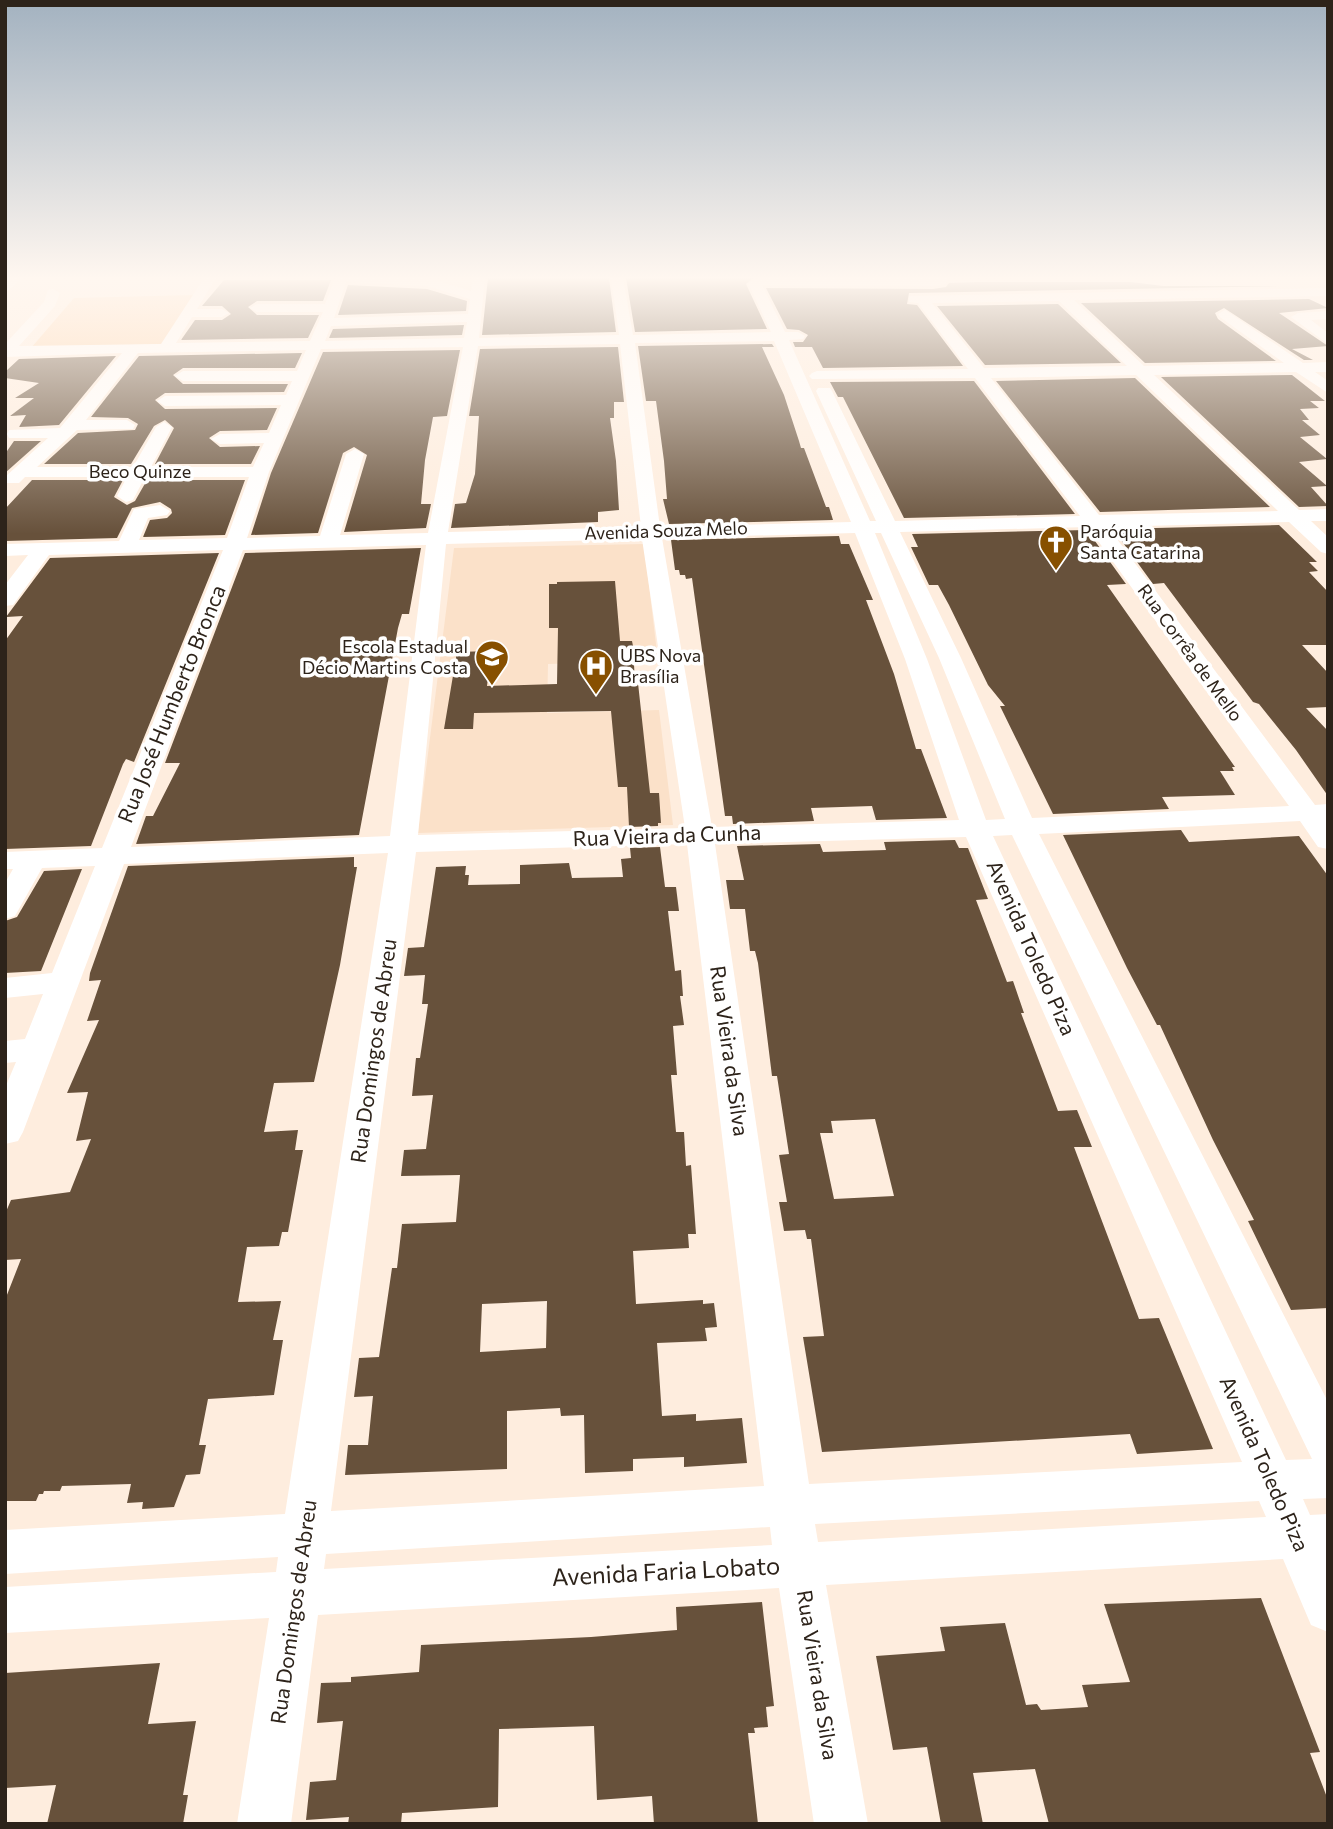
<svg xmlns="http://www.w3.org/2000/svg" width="1333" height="1829" font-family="Commissioner,sans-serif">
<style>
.built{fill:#fbe1c9}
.green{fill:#fdd2a8}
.building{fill:#67513b;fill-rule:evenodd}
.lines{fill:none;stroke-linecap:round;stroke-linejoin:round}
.minor{fill:#fff;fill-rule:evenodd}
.labels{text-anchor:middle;stroke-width:7;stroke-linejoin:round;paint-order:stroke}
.far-street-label{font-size:18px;fill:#2d231a;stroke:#fff}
.far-poi-label{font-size:18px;fill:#2d231a;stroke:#fff;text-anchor:start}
.street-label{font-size:21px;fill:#2d231a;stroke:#fff}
.near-street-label{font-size:24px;fill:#2d231a;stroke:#fff}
</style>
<rect width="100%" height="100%" fill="#feedde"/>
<path class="built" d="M644 544 658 661 548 664 547 713 659 710 673 825 418 833 454 548Z"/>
<path class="green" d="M195 295 164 344 31 348 74 298Z"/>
<path class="building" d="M488 278H609L616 332 482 335Z
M626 278H753L746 284 767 329 635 332Z
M224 280H331L323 301H257L248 307 257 315H319L308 338 181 340 195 320H222L231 314 222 306H202Z
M978 282H1131L1163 286H1279L909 293 907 304 917 305 963 366 823 368 812 347H795L793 342H803L808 335 799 330 787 329 766 288 933 289 946 287 949 283Z
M348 285 427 289 467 301 466 311 338 315Z
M1309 299 1328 308 1279 313 1328 346 1292 349 1313 360H1304L1224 308 1215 313 1218 319 1276 361 1145 363 1081 303Z
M1058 304 1121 363 985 365 937 306Z
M464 325 462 335 329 338 333 329Z
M772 344 774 347H762L784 395 799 441 801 448H804L826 507H829L833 520 669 524 663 499H667L664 461 656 401H646L638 346Z
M618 347 624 402H614V418H610L616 461 619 510 598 512V522L451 528 455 504 466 503 475 474 479 416H469L480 349Z
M460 350 447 416 433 417 425 460 421 504H431L426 528 344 532 367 455 354 447 343 453 318 533 251 535 271 473 323 352Z
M302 353 295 368H183L173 375 183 384H288L284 392 165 393 155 400 165 409 277 408 267 430 220 431 209 438 220 447 260 446 251 464H155L174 428 165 420 154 426 131 464H44L78 433 135 430 138 424 128 418 91 417 139 356Z
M116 356 59 425 19 427 26 415 10 416 34 398H15L39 383 5 378V372L19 359Z
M1292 375 1325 401H1310L1319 408 1300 409 1309 420H1302L1320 435 1300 437 1327 459 1299 462 1327 486 1311 487 1328 506 1299 507 1161 377Z
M1135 378 1270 507 1100 512 996 381Z
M974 381 1075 514 904 518 843 397H838L830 382Z
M14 441H41L5 473V454Z
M26 480H123L114 497 127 505 135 501 147 480H245L225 535 143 537 150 520 167 518 172 513 171 509 160 502 132 508 117 538 5 541V509L32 480Z
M1279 525 1317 562H1309L1318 571 1309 572 1328 592V645H1302L1328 673V707L1306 708 1328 731V796L1296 750 1259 704 1253 702 1164 583 1153 584 1113 529Z
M1087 530 1126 584 1107 585 1235 767H1232L1234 771H1220L1235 795 1162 797 1169 809 1053 814 1000 706H1005L988 685 949 605 938 585H929L911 547H918L912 534Z
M839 536 841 544H849L873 600H866L894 674 916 749H921L947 818 876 820 872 806 811 808 814 821 733 824 732 816H725L692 578 686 579 685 575H680L679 570H675L671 540Z
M421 548 409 614H402L398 628 359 835 136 844 146 816H153L180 763H165L245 553Z
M219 553 134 762 126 759 123 764 91 846 5 849V641L23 616 6 617 50 558Z
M615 581 620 641H632L633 646 635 683H638L650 793H659L661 823H658V826L629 827 627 787H618L611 711 474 713 473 729H444L457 652 491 651 487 686 557 684 558 628H549V584H557V582Z
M1181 830 1189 842 1299 836 1328 876V1308L1291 1310 1248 1221 1254 1220 1213 1140 1160 1025H1157L1127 968 1063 835Z
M955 840 959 848H968L988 899 976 900 1007 982 1013 981 1024 1013H1021L1058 1111 1077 1110 1092 1147H1074L1139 1319 1159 1318 1213 1449 1137 1454 1130 1434 822 1452 803 1337 824 1336 811 1239H807L805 1230 784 1231 779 1202H787L779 1155 789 1154 777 1076H772L758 963 755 951H750L745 909H730L726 880H744L737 846 820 844 823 852 886 850 884 842ZM875 1119 894 1196 834 1199 820 1133H833L831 1121Z
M660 847 665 887H676L679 911H668L675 971 681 970 683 996H680L684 1025 673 1026 677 1075H671L676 1132H684L686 1166 691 1165 696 1234H688L689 1248 633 1251 636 1304 703 1300V1304L714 1303 717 1327 705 1328 707 1341 657 1343 662 1416 696 1414V1421L742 1418 747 1463 684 1467V1457L633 1459V1471L585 1473 584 1415 561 1416 560 1408 507 1411V1469L345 1475 348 1445H368L373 1396 354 1397 359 1358 379 1357 392 1268H397L402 1224 456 1222 460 1175 401 1176 404 1150 426 1149 433 1095 412 1096 416 1058H420L428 1004H422L425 975 404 976 408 948 424 947 436 867 466 866 465 875H469L468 885 520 884V865L569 863 572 878 623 877 621 859 631 858 630 848ZM547 1301 546 1348 480 1352 482 1304Z
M354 857V867H357L340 965 314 1082 274 1083 264 1132 298 1130 295 1150H303L288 1232H282L279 1246 247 1247 238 1302 281 1301 273 1340H283L274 1395 208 1399 199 1445H206L200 1474 186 1475 174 1507 142 1509 143 1502 127 1503 131 1484 62 1486 60 1491H44L43 1494H39L36 1501H5V1300L21 1259 5 1260V1214L11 1200 70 1192 91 1139 76 1141 88 1092 67 1093 99 1020 87 1021 101 980 89 981 90 973 128 866Z
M82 869 41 971 5 973V921L17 917 44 871Z
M1261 1598 1320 1752 1310 1753 1328 1800V1824H1049L1035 1769 973 1773 983 1824H941L927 1747 893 1750 876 1656 945 1651 940 1627 1005 1623 1026 1705 1037 1704 1041 1710 1088 1707 1082 1685 1130 1682 1104 1604Z
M762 1602 774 1706 766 1707 768 1727 754 1728 755 1733H748L758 1824H654L652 1796 597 1800 594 1726 499 1729 498 1807 402 1813 401 1824H348L349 1817 306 1820 310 1782 336 1780 343 1721 317 1723 321 1683 351 1682V1677L419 1672 421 1645 591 1637 677 1630 676 1607Z
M160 1663 148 1724 196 1721 183 1795H188L183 1824H47L56 1785 5 1788V1673Z"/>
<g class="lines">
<path class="minor" d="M9 278H23L5 293V282Z
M204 278H216L197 309H222L229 313 222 317H192L176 343 310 341 323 312H257L250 308 257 304H325L335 278H428L471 291 473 278H485L479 338 619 335 611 278H623L633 335 771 332 748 283 760 278H947L946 284 933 286 762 285 785 332H798L805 336 803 339 789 340 870 521H876L816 391 818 388H830L832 391 895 521 1080 516 975 378 812 379 809 376 812 373 817 371 968 369 918 303 909 302V296L1328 288V296L1074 300 1144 366 1284 363 1220 317 1218 314 1225 310 1303 363 1328 362V372H1315L1328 381V393L1296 372 1154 375 1299 510 1328 509V521H1311L1328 537V554L1321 552 1289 522 1108 527 1315 805 1328 804V849L1318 847 1300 821 1039 834 1328 1402V1498L1303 1499 1310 1515 1328 1514V1632L1311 1625 1283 1559 826 1585 868 1824H814L779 1588 318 1615 291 1824H237L269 1618 5 1633V1587L276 1572 278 1557 5 1574V1530L285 1514 388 853 124 864 23 1132 18 1141 5 1144V1088L16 1062 5 1063V1041L25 1039 43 994 5 998V978L52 973 95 866 42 868 15 916 5 919V883L13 869H5V852L102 848 223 550 49 555 13 605 5 606V585L28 555 5 556V544L119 541 134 509 160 505 170 511 167 515 148 518 139 540 227 538 249 477H145L133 500 126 502 117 496 127 477H25L19 483H7L5 477 48 438H9L7 434 9 430 60 428 122 353 5 357V344L44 302 48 290 53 289 60 293 55 306 19 346 161 344ZM346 282 427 286 470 299 468 314 334 318ZM1059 301 1127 366 984 368 932 303ZM467 322 464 338 325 341 331 326ZM774 341 851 522 660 527 635 343ZM620 344 641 527 448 532 478 346ZM463 347 428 533 340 535 364 454 355 449 346 454 320 536 247 538 269 472 321 349ZM306 350 297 371H183L175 376 183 381H292L286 395 165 396 157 401 165 406 281 405 269 433 220 434 211 439 220 444 264 443 253 467H151L172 427 164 422 156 427 133 467H37L77 430 133 429 135 425 127 420H86L138 353ZM1136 375 1278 511 1099 515 991 378ZM1088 527 1289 806 1032 818 961 658 900 532ZM855 533 905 659 959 820 712 827 662 538ZM875 533H881L939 658 1005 819 986 820 927 659ZM642 539 685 828 418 835 446 544ZM426 545 390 836 131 847 243 550ZM1012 835 1312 1459 1286 1460 993 836ZM966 837 1242 1462 809 1484 715 844ZM687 844 764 1486 331 1511 416 852ZM1259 1501 1266 1517 818 1542 815 1524ZM770 1527 772 1545 324 1569 326 1554Z
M1328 311V319L1311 320 1328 333V344L1291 317 1298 313Z"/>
</g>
<linearGradient id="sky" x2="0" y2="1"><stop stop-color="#a3b2c0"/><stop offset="0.52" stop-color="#fff7f0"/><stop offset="1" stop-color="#fff7f0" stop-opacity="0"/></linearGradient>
<rect width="1333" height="534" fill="url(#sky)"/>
<defs>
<g id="church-pin" transform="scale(1.75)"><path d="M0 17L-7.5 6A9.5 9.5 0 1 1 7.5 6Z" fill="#875000" stroke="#fff"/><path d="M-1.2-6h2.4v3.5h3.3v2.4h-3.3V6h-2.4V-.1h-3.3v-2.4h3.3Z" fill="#fff"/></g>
<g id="school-pin" transform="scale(1.75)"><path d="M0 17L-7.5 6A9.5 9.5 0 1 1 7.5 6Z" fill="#875000" stroke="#fff"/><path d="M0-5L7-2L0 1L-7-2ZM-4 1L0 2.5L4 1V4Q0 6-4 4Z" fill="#fff"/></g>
<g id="hospital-pin" transform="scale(1.75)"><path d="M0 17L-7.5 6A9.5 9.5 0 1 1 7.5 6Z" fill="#875000" stroke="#fff"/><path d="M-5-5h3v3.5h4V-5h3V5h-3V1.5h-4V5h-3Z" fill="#fff"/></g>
</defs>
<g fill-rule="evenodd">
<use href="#church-pin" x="1056" y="542"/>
<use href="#school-pin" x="492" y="657"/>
<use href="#hospital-pin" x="596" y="666"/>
</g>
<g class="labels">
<g class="far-street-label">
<text x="140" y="478">Beco Quinze</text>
<text transform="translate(666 531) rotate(-2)" y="6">Avenida Souza Melo</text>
<text transform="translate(1190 653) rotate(54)" y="6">Rua Corrêa de Mello</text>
</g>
<g class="far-poi-label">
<text x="1080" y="538">Paróquia<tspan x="1080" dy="21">Santa Catarina</tspan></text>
<text x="468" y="653" text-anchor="end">Escola Estadual<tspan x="468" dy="21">Décio Martins Costa</tspan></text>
<text x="620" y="662">UBS Nova<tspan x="620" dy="21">Brasília</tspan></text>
</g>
<g class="street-label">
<text transform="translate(172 704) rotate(-68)" y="7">Rua José Humberto Bronca</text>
<text transform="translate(667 836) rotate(-2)" y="7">Rua Vieira da Cunha</text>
<text transform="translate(1031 948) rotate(66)" y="7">Avenida Toledo Piza</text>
<text transform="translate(374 1051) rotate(-82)" y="7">Rua Domingos de Abreu</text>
<text transform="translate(729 1051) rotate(82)" y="7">Rua Vieira da Silva</text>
<text transform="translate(1264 1464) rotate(66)" y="7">Avenida Toledo Piza</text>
<text transform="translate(294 1612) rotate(-82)" y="7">Rua Domingos de Abreu</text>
<text transform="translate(817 1675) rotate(81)" y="7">Rua Vieira da Silva</text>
</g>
<g class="near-street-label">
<text transform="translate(666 1572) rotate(-3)" y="8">Avenida Faria Lobato</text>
</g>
</g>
<rect width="1333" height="1829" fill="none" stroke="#2d231a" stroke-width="14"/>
</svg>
